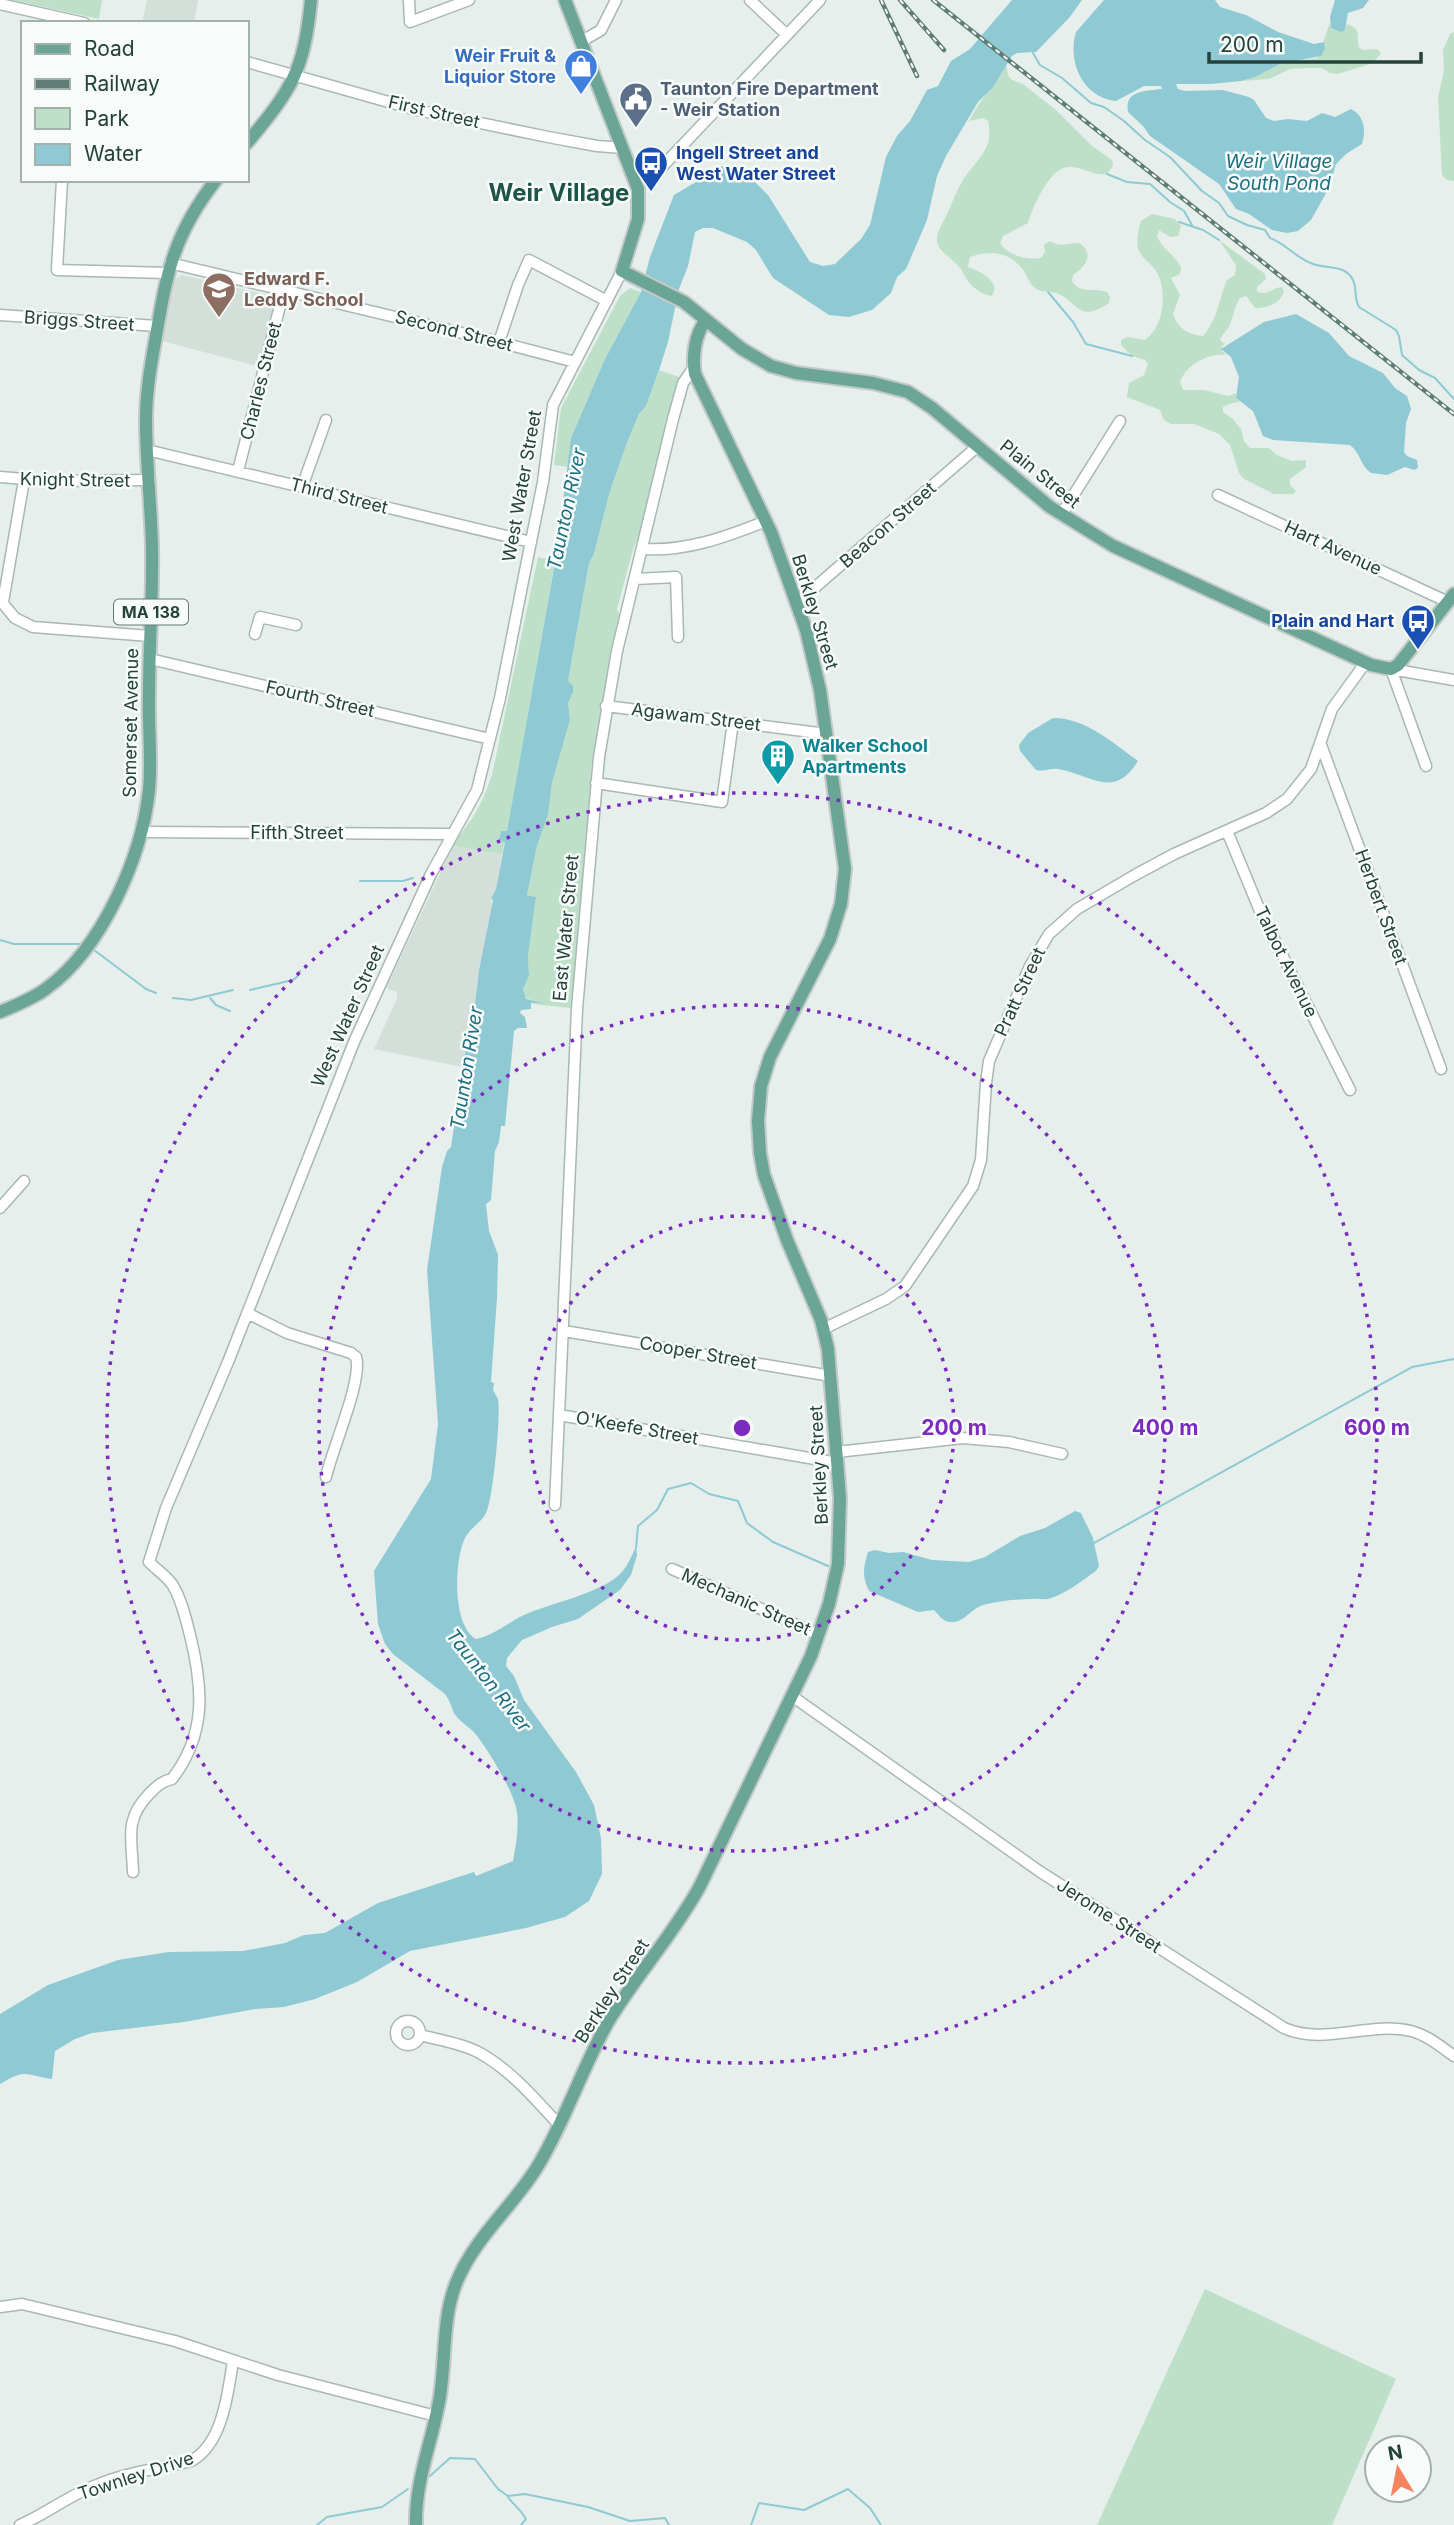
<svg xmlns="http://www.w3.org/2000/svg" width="1454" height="2525" font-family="Inter,sans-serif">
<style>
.built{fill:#d4dfda}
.green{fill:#bfe0c8}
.water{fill:#8ec9d4}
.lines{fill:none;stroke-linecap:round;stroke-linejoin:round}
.stream{stroke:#8ec9d4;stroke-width:2}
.minor-casing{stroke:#a8b8b2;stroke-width:13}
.major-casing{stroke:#c2cac8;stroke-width:16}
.minor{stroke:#fff;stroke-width:10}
.major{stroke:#6aa596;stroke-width:12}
.rail-casing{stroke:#5f7d75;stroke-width:4.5}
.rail{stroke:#f7fbf9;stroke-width:2;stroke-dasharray:5;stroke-linecap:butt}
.ring{fill:none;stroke:#7b2cbf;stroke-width:3.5;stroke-dasharray:3.5 7}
.labels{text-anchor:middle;stroke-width:5;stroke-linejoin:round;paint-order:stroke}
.shield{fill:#f7fbf9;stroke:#637a73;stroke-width:2}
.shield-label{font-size:16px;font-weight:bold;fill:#24423a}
.shop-label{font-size:18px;font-weight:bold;fill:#366cbe;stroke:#f7fbf9;text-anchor:end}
.service-label{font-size:18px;font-weight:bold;fill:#4e5e75;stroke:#f7fbf9;text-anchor:start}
.street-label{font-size:18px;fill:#24423a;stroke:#f7fbf9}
.transit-label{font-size:18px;font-weight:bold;fill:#164399;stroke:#f7fbf9;text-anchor:start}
.education-label{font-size:18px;font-weight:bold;fill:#785e54;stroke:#f7fbf9;text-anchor:start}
.culture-label{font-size:18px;font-weight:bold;fill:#0d838f;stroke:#f7fbf9;text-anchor:start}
.water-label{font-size:19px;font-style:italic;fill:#1c6f80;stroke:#f7fbf9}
.district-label{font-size:24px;font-weight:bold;fill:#1f5548;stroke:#f7fbf9}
.centre{fill:#7b2cbf;stroke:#f7fbf9;stroke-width:3.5}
.ring-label{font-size:21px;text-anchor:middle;font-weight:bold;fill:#7b2cbf;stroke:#f7fbf9;stroke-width:5;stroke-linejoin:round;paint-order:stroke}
</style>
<rect width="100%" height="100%" fill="#e6efeb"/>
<path class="built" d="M147 0H198L194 23H142Z
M182 275 277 297 261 367 162 341 174 279Z
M453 846 502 854 496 889 491 899 492 905 479 970 473 1022 462 1067 374 1049 397 999V992L388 989 387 986Z"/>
<path class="green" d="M13 0H102L99 19Z
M1330 22 1331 28 1345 30 1347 24C1362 30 1356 34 1359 47L1362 50 1377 49 1381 53 1373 63 1338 74 1330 73 1322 68H1306L1290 69 1269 79 1241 81 1255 77 1280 64 1318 58Z
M1454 32V181L1447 180 1442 175 1438 97 1444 71 1443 50 1450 34Z
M1006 65 1008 75 1012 80 1023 84 1057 111 1091 145 1112 160 1113 166 1107 174C1092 176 1082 166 1069 167 1050 167 1033 206 1028 223L1003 236 1000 243C1009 256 1026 260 1041 258L1045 252 1044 245 1050 241C1060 248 1068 243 1079 243 1095 253 1086 267 1073 275L1072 281C1081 295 1094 287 1107 292L1110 297 1109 303C1077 325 1078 300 1056 293 1049 291 1042 293 1035 288 1029 284 1028 276 1023 270 1009 251 990 250 970 257L968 267C980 272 990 275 995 288L992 296C977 294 967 282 961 269 955 260 938 252 937 241 936 233 943 223 946 216 952 205 955 193 962 182 975 160 995 150 988 121L983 118 969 121C980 99 994 86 1006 65Z
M1152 214 1175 219 1181 226 1178 236 1170 237 1159 230 1157 236C1162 249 1175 255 1181 267L1180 274 1171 278 1180 295 1173 314C1177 328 1189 335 1203 336 1217 321 1219 299 1227 280L1235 275 1236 265 1219 240 1265 274 1266 279 1257 287V291C1267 297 1273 287 1282 287L1284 291C1281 303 1267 309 1255 308L1246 296 1240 298C1234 307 1234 316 1229 326 1227 331 1222 334 1220 340L1225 344 1222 346V351L1226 355C1208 353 1187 364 1180 382L1183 390H1204L1228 396 1236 393V398L1240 402 1232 403 1223 407V412L1233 419 1241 429 1244 441 1250 448H1269L1277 455 1292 461 1306 460V467L1290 479V485L1296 491 1293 494H1274L1244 479 1239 473 1230 445 1219 434 1194 424H1171L1164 420 1160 410 1127 397 1129 383 1144 375 1148 364 1145 360 1132 356 1121 345V340L1128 337 1145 340C1164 326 1167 294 1158 274 1153 264 1141 259 1138 248 1136 240 1139 228 1141 221Z
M630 288 641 292 605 359 571 438 568 467 554 465 561 408 620 296Z
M659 370 679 377 641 524 643 529 634 546 617 609 619 614 592 762 572 1008 531 1004 540 1003 526 998 523 989 529 976 528 956 536 897 527 895 537 846 547 814 552 783 570 720 568 703 573 692 568 681 589 563 594 554 610 491 628 440 639 414 646 406Z
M538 557 555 561 507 832 501 831 499 840 505 841 502 854 453 846C459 835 466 827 473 817 481 804 487 790 492 775Z
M1205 2289 1396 2379 1332 2525H1097Z"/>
<path class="water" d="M1012 0H1082L1069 18 1036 52 1017 53 1012 56 993 87 978 102 946 156 937 176 927 220 906 269 897 277 891 293 872 310 849 317 829 315 773 278 756 250 747 242 713 228H703L695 232 688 266 679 289 668 342 659 370 646 406 639 414 628 440 610 491 594 554 589 563 568 681 573 686V692L568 703 570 720 552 783 548 814 537 846 527 895 536 897 528 956 529 976 523 989 526 999 543 1003H531V1009L521 1010 520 1013 525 1017 527 1028H518L514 1031 505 1126H501L499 1142 495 1151 491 1200 486 1204 489 1231 498 1255 497 1298 491 1382 494 1383 493 1390C494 1392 497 1397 498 1399 501 1415 493 1499 486 1513 481 1523 470 1528 465 1538 454 1560 452 1626 476 1639 495 1635 507 1623 524 1615 551 1603 598 1594 619 1575 627 1568 631 1557 636 1547L637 1555 631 1575 620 1590 578 1619 552 1627 522 1640 507 1658 506 1666 514 1676 524 1700 576 1772 594 1805 601 1838 602 1874 589 1901 565 1917 526 1928 410 1951 357 1982 315 1999 284 2007 255 2009 184 2022 92 2033 75 2039 55 2051 52 2079C24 2075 27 2068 0 2084V2014L48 1985 118 1960 169 1952 243 1951 285 1943 304 1935 325 1933 378 1903 474 1872 476 1876 513 1861C516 1844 519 1829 517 1812 514 1792 490 1753 477 1736 471 1727 460 1723 454 1713 451 1706 450 1701 445 1694L393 1654 385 1644 378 1624 374 1571 431 1479 438 1424 427 1270 442 1167 447 1151 451 1147 466 1047 473 1022 479 970 493 900 491 899 496 889 505 842 499 840 501 831H507L556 557 571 438 605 359 641 292 650 257 674 195 701 179 713 176 715 170 722 166 729 174 755 182 768 195 810 262 823 266 835 264 861 239 870 225 886 157 897 136 910 121 927 90 938 86 951 61 970 49Z
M1104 0H1215L1220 7 1246 15 1278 32 1314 44 1324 42 1325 49 1321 56 1280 64 1255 77 1241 81 1211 84H1176L1178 89 1185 91 1223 90 1249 97 1254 100 1266 118 1274 121 1288 119 1307 121 1322 113 1335 117 1351 109C1365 116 1366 131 1362 144L1346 154 1336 164 1329 188 1311 220 1298 231 1287 233 1272 230 1249 214 1236 209 1219 184 1150 136 1143 126 1128 112C1124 90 1146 91 1162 89L1161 86H1144L1116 101C1083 98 1067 62 1076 32Z
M1335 0H1369L1363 8 1348 13 1345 30 1341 32 1331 28 1330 17Z
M1296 314 1329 333 1349 356 1383 373 1395 388 1407 396 1411 409 1406 423 1404 452 1407 456 1417 460 1418 468 1414 470 1405 467 1387 475 1371 473C1360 466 1361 453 1350 445L1273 440 1263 436 1253 411 1236 398 1239 377 1231 357 1221 349 1264 322Z
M1053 718C1086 718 1113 743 1138 761 1114 800 1092 775 1058 769 1051 768 1044 772 1036 770L1020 751 1019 745 1028 733Z
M1075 1511 1081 1513 1093 1538 1099 1566 1096 1571C1081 1581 1066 1594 1048 1599 1043 1600 1038 1598 1032 1599 1016 1599 998 1601 983 1605 969 1610 964 1623 951 1622 943 1622 939 1615 934 1610L918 1612 869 1591C862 1576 863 1568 868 1552L875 1550 889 1553 903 1552 932 1560 969 1562 985 1557 1020 1536 1045 1528Z"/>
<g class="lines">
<path class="stream" d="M1033 53 1040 65 1062 78 1091 103 1104 107 1124 121 1145 140 1170 157 1202 191 1219 203 1228 216 1247 225 1265 230 1270 238C1286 244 1296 258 1313 264 1326 269 1345 264 1353 280 1357 288 1354 299 1359 307L1396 330 1399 336 1402 355 1419 370 1435 378 1454 399
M1107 174 1127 182 1150 184 1170 202 1184 211 1192 225
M1179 222 1203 230 1219 240
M1048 292 1073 322 1086 344 1132 356
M360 881H403L413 878
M0 940 14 944H82
M94 950 146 989 156 993
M250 990 293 980 297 977 300 971
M173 998 191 1000 233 990
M210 998 216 1005 230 1011
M1092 1544 1412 1367 1454 1359
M636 1548 638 1526 657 1510 668 1489 691 1483 709 1494 738 1501 747 1523 773 1542 828 1566
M430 2476 450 2458 475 2459 498 2489 508 2496 525 2494 588 2507 630 2521 665 2518 669 2525
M508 2497C514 2506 520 2508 526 2519L521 2525
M317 2525 327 2517 382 2507 408 2489
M751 2525 759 2503 804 2510 848 2489 870 2508 881 2525"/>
<g class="minor-casing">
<path id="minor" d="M409 0 410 22 469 0
M750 0 787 35
M0 4 84 23
M582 41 601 30 616 0
M247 62 417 110 548 137 597 146 623 148
M62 180 57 270 167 273
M635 180 660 169 820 0
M170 263 491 340 575 362
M0 315 157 326
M499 342 518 285 529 260 607 301
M147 450 531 542
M238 471 284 290
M0 477 49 481 150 480
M302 487 326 420
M1218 495 1448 602
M1061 515 1120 421
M642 549C685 552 726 537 766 521
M635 579 676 577 678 637
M0 600 15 618 33 627 150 636
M3 602 24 480
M797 603 978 446
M255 634 260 617 296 625
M150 659 490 739
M606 706 827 734
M1321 745 1441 1069
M1426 766 1391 669 1454 680
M596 783 722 802 733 722
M1227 831 1260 911 1350 1090
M142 832 451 834
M0 1208 24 1181
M247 1313 287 1333 351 1353 356 1357C363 1380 332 1449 326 1477
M823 1329 886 1299 905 1286 973 1186 981 1160 986 1083 989 1061 1030 966 1049 934 1077 909 1135 875 1174 854 1266 813 1287 799 1311 769 1332 709 1366 662
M564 1331 831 1376
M559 1415 838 1463
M837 1452 963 1438 1009 1442 1062 1454
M555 1505 577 1009 599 757 617 651 673 419 683 383 694 367
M672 1569 819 1635
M792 1696 1039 1871 1284 2028C1325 2046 1369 2021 1411 2031 1427 2035 1440 2046 1454 2056
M133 1872C132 1838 124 1820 149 1794 157 1786 162 1781 172 1779 207 1734 203 1687 190 1635 186 1619 181 1598 172 1584 166 1576 156 1569 149 1562L166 1508 228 1362 354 1042 431 874 477 790 500 698 524 576 543 482 553 405 622 271
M396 2033a12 12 0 1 1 24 0a12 12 0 1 1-24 0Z
M420 2035C439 2040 461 2043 478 2052 510 2069 536 2100 560 2126
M0 2307 22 2304 175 2341 278 2375 436 2416
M20 2525C46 2514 69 2495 97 2485 127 2472 160 2469 191 2461 223 2444 228 2392 233 2361"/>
</g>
<g class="major-casing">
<path id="major" d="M565 0 638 189V219L622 271 684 302 742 349 771 366 796 373 873 383 908 392 932 408 1050 507 1113 546 1371 665 1391 669 1398 665 1454 594
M247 143C292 89 304 71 311 0
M0 1012C16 1005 33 999 47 988 102 948 142 857 149 790 152 759 148 727 149 695 149 646 153 596 152 547 151 504 146 462 146 420 146 391 151 364 156 336 167 271 174 234 216 180
M416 2525C415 2479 433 2440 440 2396 446 2358 442 2316 457 2281 475 2238 511 2208 536 2169 565 2122 581 2070 608 2022 636 1975 674 1934 700 1886L811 1656 829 1604 838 1564 840 1498 828 1349 821 1320 787 1240 764 1175 760 1153 758 1121 761 1086 770 1057 830 939 841 904 845 869 820 690 806 630 771 532 695 374C692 356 695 334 706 320"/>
</g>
<use href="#minor" class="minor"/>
<use href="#major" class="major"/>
<g class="rail-casing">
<path id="rail" d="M881 0 917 76
M900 0 944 50
M933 0 1454 414"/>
</g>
<use href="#rail" class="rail"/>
</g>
<g class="ring">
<circle cx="742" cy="1428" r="212"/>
<circle cx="742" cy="1428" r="423"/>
<circle cx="742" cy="1428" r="635"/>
</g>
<defs>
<g id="shop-pin" transform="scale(1.75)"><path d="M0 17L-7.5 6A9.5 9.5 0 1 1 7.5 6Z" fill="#3f7fe0" stroke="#f7fbf9"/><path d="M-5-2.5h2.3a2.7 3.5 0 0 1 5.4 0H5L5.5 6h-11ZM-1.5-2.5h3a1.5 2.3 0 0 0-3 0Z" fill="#fff"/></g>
<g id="civic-pin" transform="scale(1.75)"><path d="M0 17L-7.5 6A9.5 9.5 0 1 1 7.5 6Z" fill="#5c6f8a" stroke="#f7fbf9"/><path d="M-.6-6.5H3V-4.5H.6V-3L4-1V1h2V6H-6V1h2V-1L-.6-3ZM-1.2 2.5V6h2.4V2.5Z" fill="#fff"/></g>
<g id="bus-pin" transform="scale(1.75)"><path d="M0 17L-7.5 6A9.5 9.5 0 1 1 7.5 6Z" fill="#1a4fb4" stroke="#f7fbf9"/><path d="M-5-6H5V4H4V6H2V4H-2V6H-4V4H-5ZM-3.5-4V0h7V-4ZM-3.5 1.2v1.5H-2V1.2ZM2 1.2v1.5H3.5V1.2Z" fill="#fff"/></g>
<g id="school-pin" transform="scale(1.75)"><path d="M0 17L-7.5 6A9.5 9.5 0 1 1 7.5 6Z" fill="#8d6e63" stroke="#f7fbf9"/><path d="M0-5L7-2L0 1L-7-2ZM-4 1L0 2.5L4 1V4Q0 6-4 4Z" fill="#fff"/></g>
<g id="building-pin" transform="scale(1.75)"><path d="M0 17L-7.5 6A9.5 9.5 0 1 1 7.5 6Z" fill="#0f9aa8" stroke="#f7fbf9"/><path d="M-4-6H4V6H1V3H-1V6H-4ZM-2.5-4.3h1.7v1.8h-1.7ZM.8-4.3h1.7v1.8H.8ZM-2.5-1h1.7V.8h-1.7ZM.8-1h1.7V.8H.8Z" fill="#fff"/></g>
</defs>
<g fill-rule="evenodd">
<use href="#shop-pin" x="581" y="66"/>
<use href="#civic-pin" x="636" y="99"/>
<use href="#bus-pin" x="651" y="163"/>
<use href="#school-pin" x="219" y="289"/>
<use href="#bus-pin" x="1418" y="621"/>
<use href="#building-pin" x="778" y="756"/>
</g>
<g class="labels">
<rect class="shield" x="114" y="599.5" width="74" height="25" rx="5"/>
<g class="shield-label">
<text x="151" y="618">MA 138</text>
</g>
<g class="shop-label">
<text x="556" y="62">Weir Fruit &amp;<tspan x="556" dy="21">Liquior Store</tspan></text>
</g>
<g class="service-label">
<text x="660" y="95">Taunton Fire Department<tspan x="660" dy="21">- Weir Station</tspan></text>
</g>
<g class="street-label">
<text transform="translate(434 112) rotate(13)" y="6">First Street</text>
<text transform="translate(79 321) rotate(4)" y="6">Briggs Street</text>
<text transform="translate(454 331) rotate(14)" y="6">Second Street</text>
<text transform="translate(261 381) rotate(-76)" y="6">Charles Street</text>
<text transform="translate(1040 474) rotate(39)" y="6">Plain Street</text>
<text transform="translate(75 480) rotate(1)" y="6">Knight Street</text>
<text transform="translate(522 486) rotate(-80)" y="6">West Water Street</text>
<text transform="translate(339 496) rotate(14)" y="6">Third Street</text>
<text transform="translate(888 525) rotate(-41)" y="6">Beacon Street</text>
<text transform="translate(1333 548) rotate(25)" y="6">Hart Avenue</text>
<text transform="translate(815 612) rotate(73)" y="6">Berkley Street</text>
<text transform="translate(320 699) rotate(13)" y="6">Fourth Street</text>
<text transform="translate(696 717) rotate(7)" y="6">Agawam Street</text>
<text transform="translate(131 723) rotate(-89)" y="6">Somerset Avenue</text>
<text x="297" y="839">Fifth Street</text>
<text transform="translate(1381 907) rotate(70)" y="6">Herbert Street</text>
<text transform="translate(566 928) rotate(-85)" y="6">East Water Street</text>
<text transform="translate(1286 962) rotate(64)" y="6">Talbot Avenue</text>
<text transform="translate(1020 992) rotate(-65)" y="6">Pratt Street</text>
<text transform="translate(348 1016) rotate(-66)" y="6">West Water Street</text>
<text transform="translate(698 1353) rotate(10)" y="6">Cooper Street</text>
<text transform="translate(637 1428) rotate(10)" y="6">O'Keefe Street</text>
<text transform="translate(819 1465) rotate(-93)" y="6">Berkley Street</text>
<text transform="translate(746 1602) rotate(24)" y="6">Mechanic Street</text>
<text transform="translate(1109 1916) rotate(33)" y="6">Jerome Street</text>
<text transform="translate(612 1991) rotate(-57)" y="6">Berkley Street</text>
<text transform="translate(136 2476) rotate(-18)" y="6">Townley Drive</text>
</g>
<g class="transit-label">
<text x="676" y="159">Ingell Street and<tspan x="676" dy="21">West Water Street</tspan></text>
<text x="1394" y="627" text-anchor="end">Plain and Hart</text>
</g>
<g class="education-label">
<text x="244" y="285">Edward F.<tspan x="244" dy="21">Leddy School</tspan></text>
</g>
<g class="culture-label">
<text x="802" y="752">Walker School<tspan x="802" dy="21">Apartments</tspan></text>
</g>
<g class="water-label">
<text x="1279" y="168">Weir Village<tspan x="1279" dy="22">South Pond</tspan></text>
<text transform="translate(566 509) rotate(-78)" y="7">Taunton River</text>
<text transform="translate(466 1068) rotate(-81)" y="7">Taunton River</text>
<text transform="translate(489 1680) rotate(52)" y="7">Taunton River</text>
</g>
<g class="district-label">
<text x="559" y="201">Weir Village</text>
</g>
</g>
<circle cx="742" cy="1428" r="10" class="centre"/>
<g class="ring-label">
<text x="954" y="1435">200 m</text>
<text x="1165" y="1435">400 m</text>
<text x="1377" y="1435">600 m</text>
</g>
<rect x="21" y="21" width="228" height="161" fill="#f7fbf9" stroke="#a3b1ad" stroke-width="2"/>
<rect x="35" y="44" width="35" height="10" fill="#6aa596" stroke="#a3b1ad" stroke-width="2"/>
<text x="84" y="56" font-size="21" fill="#24423a">Road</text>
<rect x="35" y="79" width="35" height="10" fill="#5f7d75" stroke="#a3b1ad" stroke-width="2"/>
<text x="84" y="91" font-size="21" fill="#24423a">Railway</text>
<rect x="35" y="108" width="35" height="21" fill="#bfe0c8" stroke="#a3b1ad" stroke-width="2"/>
<text x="84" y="126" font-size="21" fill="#24423a">Park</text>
<rect x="35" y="144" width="35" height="21" fill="#8ec9d4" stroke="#a3b1ad" stroke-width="2"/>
<text x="84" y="161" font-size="21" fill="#24423a">Water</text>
<g transform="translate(1398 2469) rotate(350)"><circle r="33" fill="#f7fbf9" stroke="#a3b1ad" stroke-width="2"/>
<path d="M0-5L12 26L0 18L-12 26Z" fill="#f4845f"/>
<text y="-10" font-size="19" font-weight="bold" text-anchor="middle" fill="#24423a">N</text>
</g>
<path d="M1209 52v10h212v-10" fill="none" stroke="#24423a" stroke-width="3.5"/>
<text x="1220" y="52" font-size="21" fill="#24423a" stroke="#f7fbf9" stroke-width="5" paint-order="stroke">200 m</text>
</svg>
